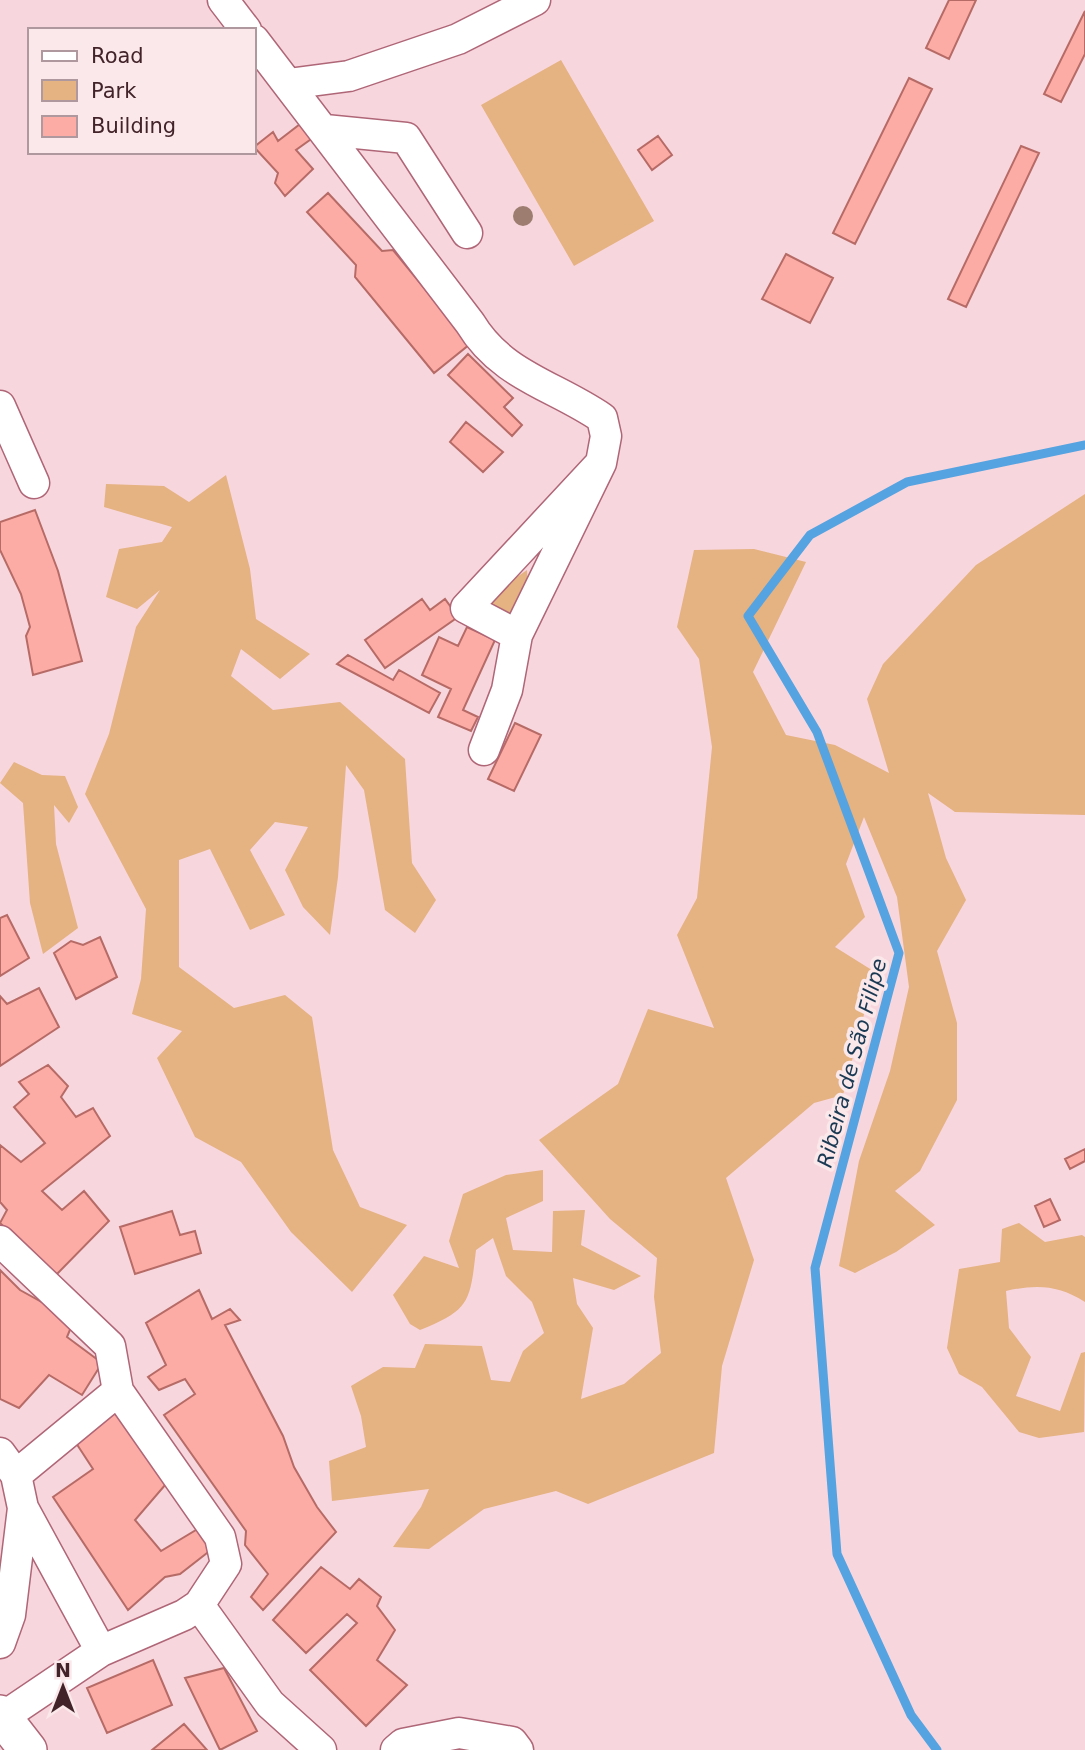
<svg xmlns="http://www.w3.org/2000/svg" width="1085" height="1750" font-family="'DejaVu Sans',sans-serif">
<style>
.green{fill:#e5b282}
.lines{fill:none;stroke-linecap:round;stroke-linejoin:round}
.stream{stroke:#56a3e1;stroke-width:9}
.building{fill:#fdaca5;stroke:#b66b66;stroke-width:2}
.minor-casing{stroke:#af6677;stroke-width:33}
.major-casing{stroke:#af6677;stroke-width:40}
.minor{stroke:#fff;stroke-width:30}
.major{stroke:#fff;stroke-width:37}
.tree{fill:#9c7d70}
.labels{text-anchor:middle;stroke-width:7;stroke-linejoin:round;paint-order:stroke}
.water-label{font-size:21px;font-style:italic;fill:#193953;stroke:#fae8eb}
</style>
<rect width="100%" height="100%" fill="#f8d6dd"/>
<path class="green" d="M561 60 654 221 574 266 481 105Z
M226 475 250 569 256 619 310 654 280 679 241 649 231 676 273 710 340 702 405 759 412 863 436 900 415 933 385 910 364 790 346 765 338 877 330 935 303 907 285 870 308 827 275 822 250 850 285 915 250 930 210 849 179 860V967L234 1008 285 995 312 1017 333 1150 360 1207 407 1225 352 1292 291 1232 241 1162 195 1137 157 1058 182 1031 132 1014 141 979 146 909 85 794 109 734 136 627 160 590 137 609 106 597 119 549 162 542 172 527 104 507 106 484 164 486 189 502Z
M1085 494V815L955 812 928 793 946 858 966 900 937 951 957 1023V1100L920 1171 895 1191 935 1225 896 1252 855 1273 839 1266 859 1161 890 1071 909 987 897 897 864 817 846 864 865 917 835 947 875 972 843 1095 814 1103 726 1178 754 1260 722 1366 714 1453 588 1504 556 1491 484 1509 429 1549 393 1547 421 1507 429 1489 332 1501 329 1461 366 1447 361 1416 351 1386 383 1367 415 1368 425 1344 482 1346 491 1380 510 1382 523 1351 544 1333 532 1302 506 1276 493 1238 476 1250C470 1302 470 1310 420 1330L410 1324 393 1295 424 1256 459 1268 449 1241 463 1194 506 1175 543 1170V1201L506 1218 513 1250 552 1252 553 1211 585 1210 581 1245 641 1276 614 1290 573 1278 577 1304 593 1328 581 1399 624 1384 661 1353 654 1297 657 1258 610 1219 539 1140 618 1084 648 1009 714 1028 677 935 697 898 712 747 699 659 677 627 694 550 754 549 806 562 753 672 786 735 835 745 889 773 867 699 883 664 976 565Z
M527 570 528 588 515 617 489 604 502 587Z
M14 762 42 775 65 776 78 807 69 823 54 805 56 844 78 928 43 954 30 903 23 803 0 783Z
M1019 1223 1045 1242 1082 1235 1085 1237V1302C1059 1285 1036 1284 1006 1291L1009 1328 1031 1357 1016 1396 1060 1411 1081 1353 1085 1352 1084 1432 1039 1438 1019 1432 982 1387 959 1374 947 1348 959 1269 1000 1262 1002 1229Z"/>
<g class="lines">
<path class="stream" d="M937 1750 911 1715 837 1554 815 1268 899 953 817 732 748 616 810 535 907 482 1085 445"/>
</g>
<path class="building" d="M949 0H976L949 59 926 48Z
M1085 11V54L1061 102 1044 94Z
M909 78 932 89 855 244 833 233Z
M304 121 314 137 296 150 313 169 285 196 275 183 278 173 254 147 273 132 278 141Z
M658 136 672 155 652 170 638 150Z
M1021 146 1039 153 966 307 948 299Z
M328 193 382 251 393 250 470 344 434 373 355 277 356 265 307 212Z
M786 254 833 278 810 323 762 299Z
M468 354 513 398 504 407 522 425 512 436 448 375Z
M466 422 503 452 483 472 450 442Z
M35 510 58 571 82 661 33 675 26 636 30 627 21 594 0 550V522Z
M422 599 430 610 445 599 458 617 385 668 365 640Z
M467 627 495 640 463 710 478 717 471 731 438 717 451 689 422 675 439 637 458 646Z
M348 655 393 680 399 670 440 693 429 713 337 664Z
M515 723 541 735 514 791 488 779Z
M7 915 29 958 0 976V918Z
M100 937 117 977 76 999 54 953 71 941 83 945Z
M39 988 59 1027 0 1066V996L7 1004Z
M48 1065 68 1086 61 1097 76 1117 93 1108 110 1136 42 1191 62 1210 84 1191 109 1221 55 1276 0 1223 7 1210 0 1202V1145L21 1162 45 1143 14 1107 29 1094 19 1082Z
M1085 1149V1161L1070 1169 1065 1159Z
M1050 1199 1060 1220 1044 1227 1035 1206Z
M172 1211 180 1235 195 1231 201 1253 135 1274 120 1227Z
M0 1270 20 1290 74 1320 67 1337 102 1363 82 1395 49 1375 19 1408 0 1399Z
M199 1290 212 1319 230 1309 240 1320 225 1325 283 1436 294 1467 317 1507 336 1532 263 1610 251 1597 268 1574 245 1545 246 1531 164 1415 195 1394 185 1379 159 1390 148 1377 166 1365 146 1323Z
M113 1411 172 1477 135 1520 161 1551 206 1524 216 1546 180 1574 165 1577 128 1610 53 1497 93 1469 76 1443Z
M321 1567 350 1589 359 1579 381 1597 377 1606 395 1630 377 1660 407 1685 366 1726 310 1670 357 1623 347 1614 306 1653 273 1620Z
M153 1660 172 1705 107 1733 87 1688Z
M224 1668 257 1731 220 1750 185 1678Z
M184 1724 207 1750H152Z"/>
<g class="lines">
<g class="minor-casing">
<path id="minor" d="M223 0 246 30
M254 40 470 323C502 376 554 385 602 418L606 436 601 463 517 635 466 608 601 463
M288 84 349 76 458 39 535 0
M325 130 406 138 467 233
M0 406 34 483
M484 750 507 690 517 635
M0 1241 110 1346 118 1391 16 1475 0 1453
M118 1391 220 1537 226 1564 199 1605 270 1704 321 1750
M0 1643 10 1615 23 1508
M101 1651 184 1615 199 1605
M3 1717 101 1651 23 1508 16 1475
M396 1750 403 1744 459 1733 512 1742 518 1750"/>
</g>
<g class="major-casing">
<path id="major" d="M0 1714 28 1750"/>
</g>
<use href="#minor" class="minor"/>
<use href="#major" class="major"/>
</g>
<circle class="tree" cx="523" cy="216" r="10"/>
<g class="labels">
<g class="water-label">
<text transform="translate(852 1063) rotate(-75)" y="7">Ribeira de São Filipe</text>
</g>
</g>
<rect x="28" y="28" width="228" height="126" fill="#fae8eb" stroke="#b0999e" stroke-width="2"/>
<rect x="42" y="51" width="35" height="10" fill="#ffffff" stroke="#b0999e" stroke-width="2"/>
<text x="91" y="63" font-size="21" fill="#42232a">Road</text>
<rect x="42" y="80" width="35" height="21" fill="#e5b282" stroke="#b0999e" stroke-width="2"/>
<text x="91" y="98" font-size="21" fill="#42232a">Park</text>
<rect x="42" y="116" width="35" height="21" fill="#fdaca5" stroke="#b0999e" stroke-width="2"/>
<text x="91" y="133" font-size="21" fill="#42232a">Building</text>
<g transform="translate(63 1687)" stroke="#fae8eb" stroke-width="5" paint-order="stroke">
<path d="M0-5L12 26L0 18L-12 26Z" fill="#42232a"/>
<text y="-10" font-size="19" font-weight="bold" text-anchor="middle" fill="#42232a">N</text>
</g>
</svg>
